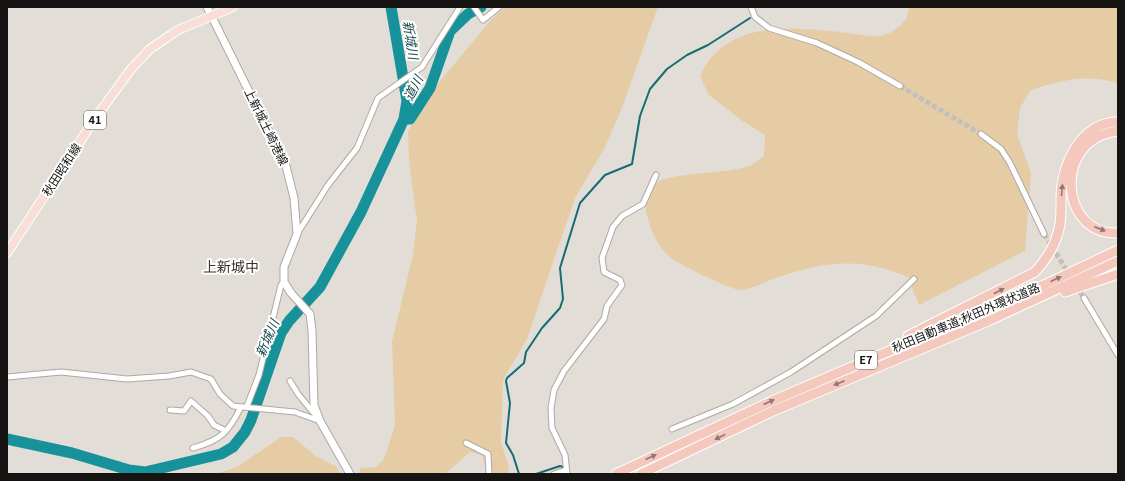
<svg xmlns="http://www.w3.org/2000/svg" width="1125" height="481" font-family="Georgia,'Noto Sans JP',serif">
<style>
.green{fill:#e6cca5}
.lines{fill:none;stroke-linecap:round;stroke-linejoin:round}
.stream{stroke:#166c72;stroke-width:2}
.river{stroke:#17929b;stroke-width:11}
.street-tunnel{stroke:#c3c0b9;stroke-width:5;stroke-dasharray:5 2.5;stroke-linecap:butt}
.street-casing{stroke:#ada9a2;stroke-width:7}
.secondary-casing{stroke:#ada9a2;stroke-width:9}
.primary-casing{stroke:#fff;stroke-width:10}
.highway-casing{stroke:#fff;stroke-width:11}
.street{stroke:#fff;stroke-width:5}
.secondary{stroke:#fff;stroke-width:7}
.primary{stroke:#f8ded7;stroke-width:8}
.highway{stroke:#f4c8bd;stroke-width:9}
.oneway{fill:#907770}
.labels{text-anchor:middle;stroke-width:4;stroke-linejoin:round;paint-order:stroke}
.shield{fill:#fff;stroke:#5b5a59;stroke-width:1}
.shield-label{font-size:11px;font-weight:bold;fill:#151412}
.street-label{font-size:12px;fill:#151412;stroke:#fff}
.water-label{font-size:13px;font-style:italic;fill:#19494e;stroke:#fff}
.quarter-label{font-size:14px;fill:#35322c;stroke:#fff}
</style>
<rect width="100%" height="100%" fill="#e2ded7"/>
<path class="green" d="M505 7H658L622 108 604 149 575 198 527 339 503 380 501 442 509 467 507 474H488L482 455 470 452 445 474H360V468L376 467 384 459 395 425 392 341 413 255 417 221 409 162 408 132 421 104 490 21Z
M909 7H1118V83C1084 74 1063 80 1031 90L1020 108 1017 134 1031 173 1025 251 919 305 908 277C860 257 827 261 779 277 769 280 752 289 742 290 732 291 681 265 671 258 661 250 655 239 651 228 645 212 641 197 655 184 667 172 731 174 749 166 754 164 759 159 764 156L765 135 741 120 709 95 700 77C724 18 797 27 848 33 859 34 876 39 887 34 892 33 904 23 906 19 908 16 908 10 909 7Z
M281 437H293L317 457 336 466 340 474H215L237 467Z"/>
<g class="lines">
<path class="stream" d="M519 474 513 455 506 443 510 403 506 381 507 378 524 363 526 352 542 328 560 308 563 299 560 268 580 203 605 175 632 164 640 116 650 89 667 69 687 55 708 45 750 18
M536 474 560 466 563 467"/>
<path class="river" d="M404 119H410L430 88 450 31 468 14 481 7
M7 439 72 453 129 470 145 472 221 454 233 447 245 432 251 420 281 333 289 321 320 287 361 212 404 119 407 101 391 7"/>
<path class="street-tunnel" d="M900 86 981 134
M1044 234 1084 298"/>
<g class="street-casing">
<path id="street" d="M474 7 483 20 499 7
M751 7 755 17 769 28 817 43 858 62 900 86
M981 134 1001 149 1010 163 1044 234
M297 234 328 185 357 148 378 98 422 67 460 7
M1084 298 1118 355
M7 377 61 372 127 379 169 376 191 372 211 379 220 394 233 406 295 412 320 421
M290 381 298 394 317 417
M247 406 259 375 281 285 284 282
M170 410 184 411 191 401 208 416 214 425 226 431
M672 429 733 404 791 372 876 316 914 279
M466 443 488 454 489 474
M193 448C221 440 228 433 241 407
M554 474 566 470
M567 474 565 455 552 428 551 408 554 390 564 371 604 319 607 306 622 285 620 280 604 272 602 258 613 227 622 216 643 204 656 175"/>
</g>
<g class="secondary-casing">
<path id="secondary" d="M207 7 286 166 294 198 297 234 284 267V282L291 293 310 314 312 331 314 405 320 421 350 474"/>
</g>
<g class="primary-casing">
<path id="primary" d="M7 253 94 120 131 69 150 49 178 30 233 7"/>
</g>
<g class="highway-casing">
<path id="highway" d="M1118 131C1052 138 1059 236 1118 233
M1065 292 1118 274
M908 336 1035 272C1047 259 1057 242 1060 224 1062 211 1060 197 1062 184 1067 155 1085 122 1118 122
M616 474 772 401 1044 285 1118 250
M641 474 773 411 988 321 1118 261"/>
</g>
<use href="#street" class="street"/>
<use href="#secondary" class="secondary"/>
<use href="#primary" class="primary"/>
<use href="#highway" class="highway"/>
</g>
<defs><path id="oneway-solid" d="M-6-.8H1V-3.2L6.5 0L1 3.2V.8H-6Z"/></defs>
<g class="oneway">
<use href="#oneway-solid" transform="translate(1062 190) rotate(-85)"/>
<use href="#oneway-solid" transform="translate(1100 229) rotate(21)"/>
<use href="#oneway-solid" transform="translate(1056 279) rotate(-25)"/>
<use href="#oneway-solid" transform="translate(999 291) rotate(-27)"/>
<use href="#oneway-solid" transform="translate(839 383) rotate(157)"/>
<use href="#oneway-solid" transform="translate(769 402) rotate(-25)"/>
<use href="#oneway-solid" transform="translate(720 437) rotate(154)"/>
<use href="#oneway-solid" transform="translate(651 457) rotate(-25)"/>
</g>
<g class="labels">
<g class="shield">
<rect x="84" y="111" width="22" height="18" rx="3"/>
<rect x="855" y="351" width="22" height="18" rx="3"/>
</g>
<g class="shield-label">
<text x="95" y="124">41</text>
<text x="866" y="364">E7</text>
</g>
<g class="street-label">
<text transform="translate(266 127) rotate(64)" y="4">上新城土崎港線</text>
<text transform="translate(62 170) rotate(-57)" y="4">秋田昭和線</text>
<text transform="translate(966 318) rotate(-23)" y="4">秋田自動車道;秋田外環状道路</text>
</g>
<g class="water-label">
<text transform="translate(411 40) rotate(81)" y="5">新城川</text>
<text transform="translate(413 88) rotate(-63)" y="5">道川</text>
<text transform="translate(267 338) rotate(-67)" y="5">新城川</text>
</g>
<g class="quarter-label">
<text x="231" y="272">上新城中</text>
</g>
</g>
<rect width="1125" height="481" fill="none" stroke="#151412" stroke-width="16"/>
</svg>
